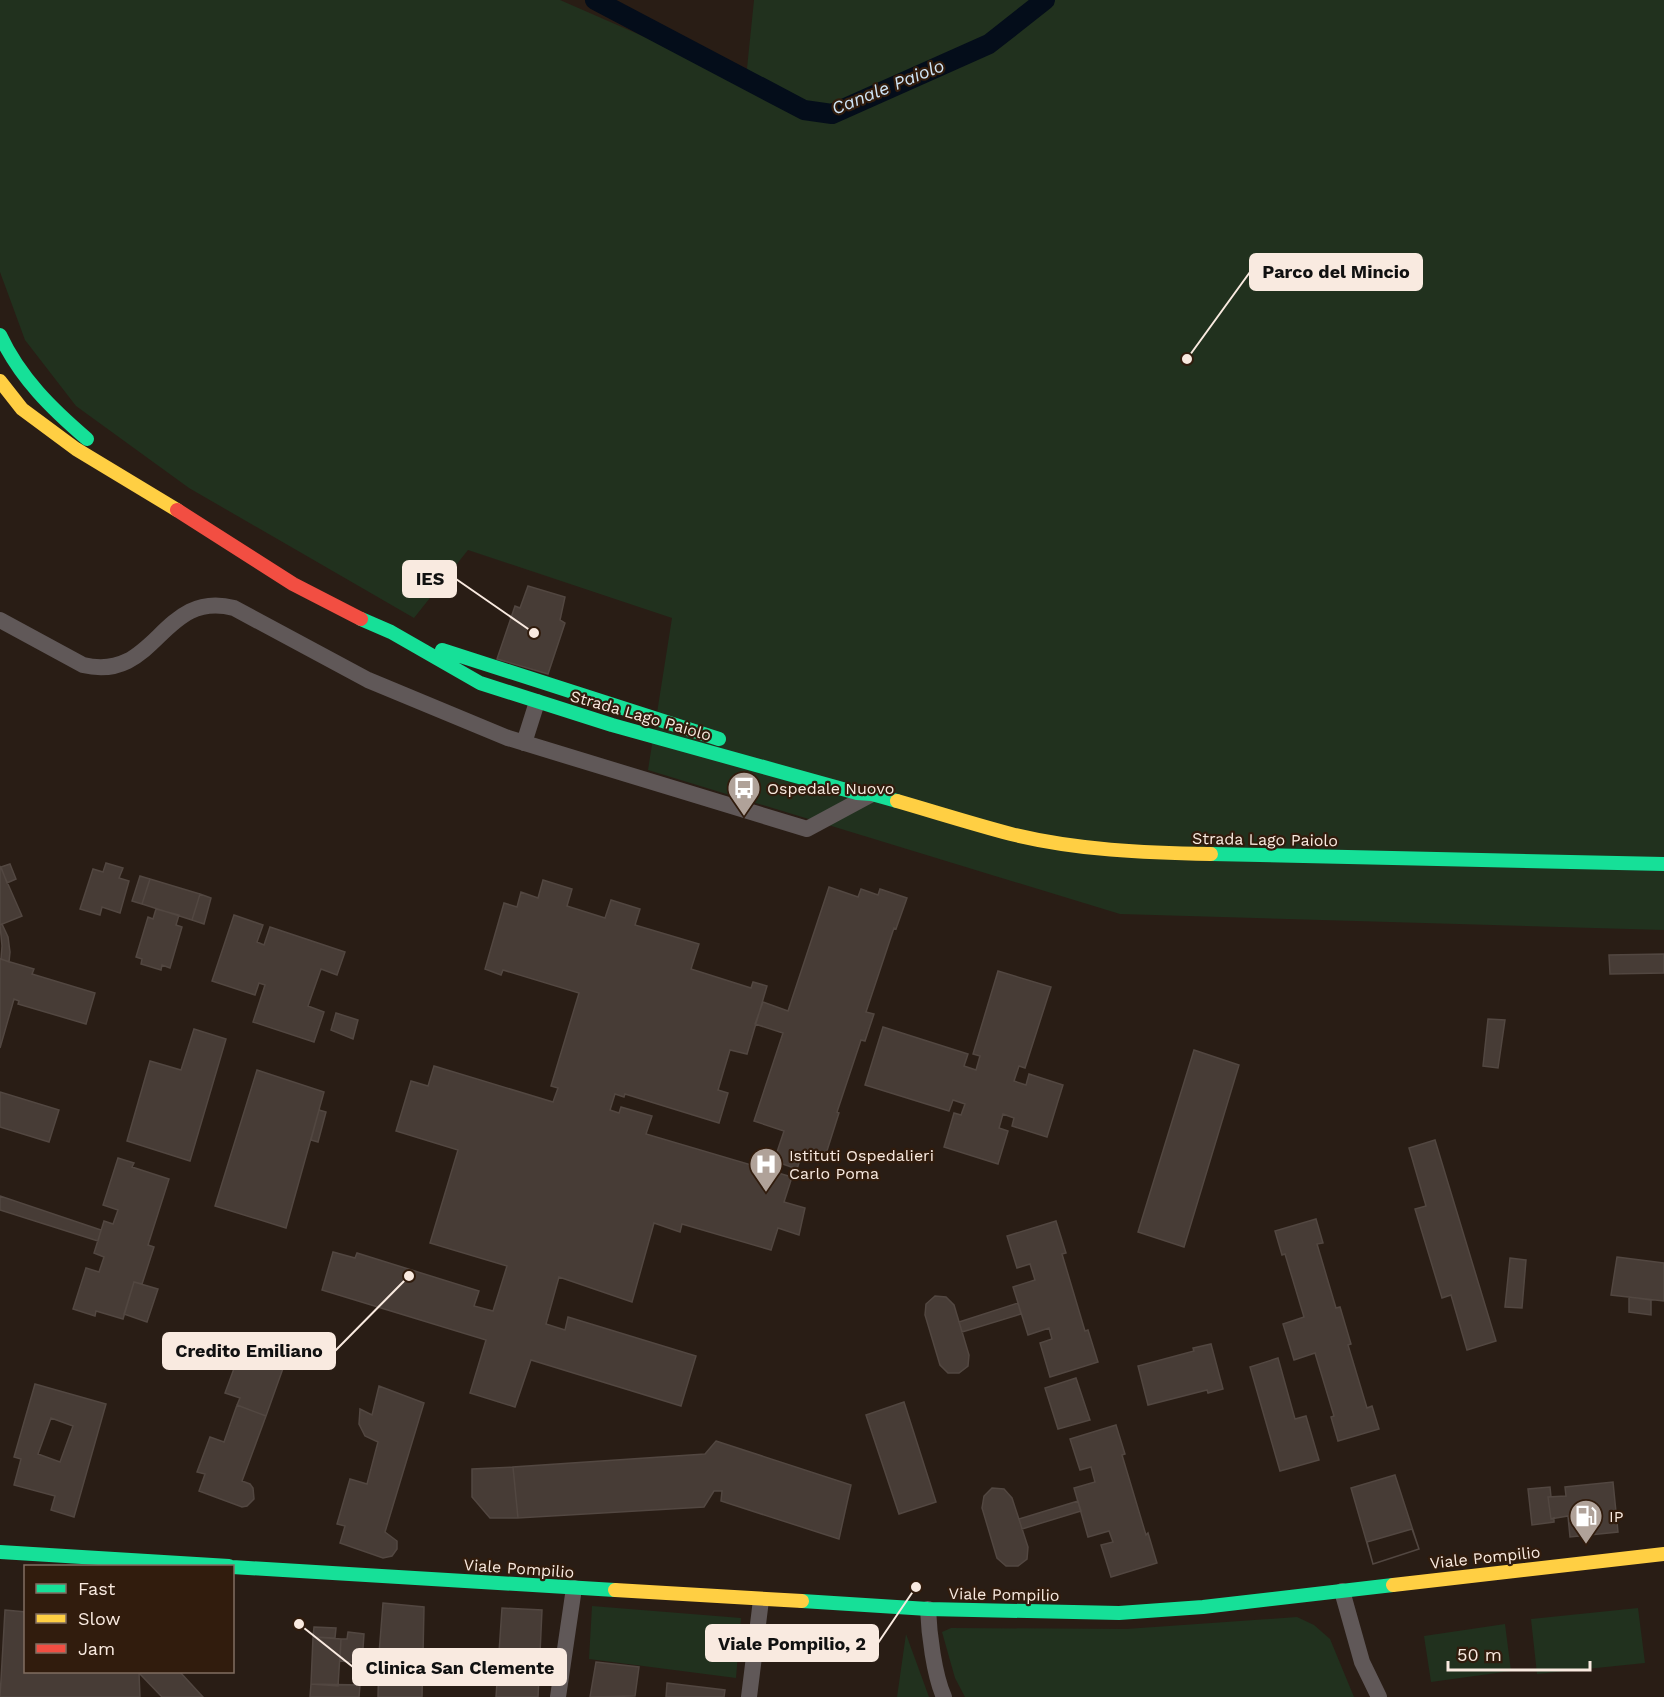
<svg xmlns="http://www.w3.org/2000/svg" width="1664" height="1697" font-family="'Work Sans',sans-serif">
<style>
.green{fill:#21311e}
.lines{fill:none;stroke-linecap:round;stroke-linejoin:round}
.canal{stroke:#040d1a;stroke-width:20}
.building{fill:#473c36;stroke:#524741;stroke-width:1.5;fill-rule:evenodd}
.street{stroke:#605858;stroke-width:16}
.fast{stroke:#16e098;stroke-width:14}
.slow{stroke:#ffcf43;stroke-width:14}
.jam{stroke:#f24e42;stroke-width:14}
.labels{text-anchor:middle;stroke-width:4.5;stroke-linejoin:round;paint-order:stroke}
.street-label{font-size:16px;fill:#f9eae0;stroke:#311c0d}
.poi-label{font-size:16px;fill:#f9eae0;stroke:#311c0d;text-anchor:start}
.water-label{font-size:18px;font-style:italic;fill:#cfe5f8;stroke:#311c0d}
.leader{fill:none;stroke:#f9eae0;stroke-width:2}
.callout-dot{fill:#f9eae0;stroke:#311c0d;stroke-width:2}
.callout{fill:#f9eae0;stroke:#f9eae0;stroke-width:2}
.callout-label{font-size:18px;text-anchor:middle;font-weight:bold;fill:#111}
</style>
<rect width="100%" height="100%" fill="#291d15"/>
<path class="green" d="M0 0H560L647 38 745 88 754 0H1664V930L1120 914 648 770 672 618 468 550 414 618 189 488 76 406 25 340 0 272Z
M592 1606 741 1618 736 1678 589 1659Z
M1638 1608 1645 1663 1537 1674 1531 1619Z
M1297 1617 1314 1625 1330 1639 1354 1697H965L955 1678 942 1632 951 1628 1126 1629Z
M1505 1624 1511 1671 1431 1682 1424 1636Z
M906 1634 929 1697H897Z"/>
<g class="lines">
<path class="canal" d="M595 0 804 110 832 114 989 44 1045 0"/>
</g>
<path class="building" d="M528 586 565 597 560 620 565 623 548 674 497 659 515 606 520 608Z
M106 863 123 868 119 878 129 881 120 913 102 907 100 915 80 909 93 869 103 872Z
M10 864 16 879 7 883 1 867Z
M0 866 22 916 0 925Z
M140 876 150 879 142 904 132 901Z
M150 879 200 894 192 920 142 904Z
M543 880 572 889 567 906 605 918 611 900 640 909 635 925 699 944 691 969 751 988 753 982 767 986 747 1054 730 1050 718 1090 728 1093 719 1123 625 1094 624 1097 615 1094 610 1110 619 1113 621 1107 652 1116 646 1134 792 1177 784 1202 805 1208 799 1235 778 1228 771 1250 682 1224 680 1232 654 1223 632 1302 559 1277 546 1324 565 1330 568 1317 696 1356 681 1406 531 1360 515 1407 470 1393 486 1340 322 1290 333 1252 355 1258 357 1253 479 1291 474 1306 493 1311 507 1266 430 1243 458 1150 396 1131 411 1081 428 1086 434 1066 553 1102 558 1088 551 1086 579 993 503 970 501 975 485 969 504 903 517 907 521 892 538 898Z
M829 887 858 897 861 889 878 895 880 889 907 898 896 929 894 928 866 1012 874 1014 865 1041 861 1040 837 1112 839 1113 825 1157 803 1150 797 1169 774 1161 784 1131 754 1121 783 1033 755 1024 763 1002 788 1011Z
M200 894 211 898 204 924 192 920Z
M156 909 179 915 176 925 182 927 170 968 162 965 161 970 141 964 142 959 136 957 148 917 153 919Z
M234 915 263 925 257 942 264 945 270 927 345 952 337 975 321 969 308 1006 324 1012 314 1042 253 1022 265 985 259 983 255 995 212 981Z
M2 924 8 937 10 952 9 962 1 959 2 946 0 925Z
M1664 954V973L1610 974 1609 955Z
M0 959 34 969 32 974 95 993 86 1024 18 1004 19 1001 14 999 0 1048Z
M998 971 1051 987 1025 1068 1019 1066 1014 1081 1026 1085 1029 1074 1063 1085 1047 1137 1012 1126 1014 1118 1003 1114 999 1128 1008 1131 998 1164 944 1147 954 1113 961 1115 965 1104 953 1100 949 1111 865 1085 883 1027 968 1054 964 1066 976 1070 980 1056 973 1054Z
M336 1013 358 1020 353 1039 331 1030Z
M1488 1019 1505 1020 1498 1068 1483 1066Z
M194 1029 226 1039 190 1161 127 1141 150 1061 181 1070Z
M1194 1050 1239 1065 1184 1247 1138 1232Z
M257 1070 324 1092 286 1228 215 1206Z
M0 1092 59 1110 49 1142 0 1127Z
M319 1110 326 1112 318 1142 311 1140Z
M1435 1140 1496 1341 1467 1350 1451 1295 1442 1298 1415 1209 1426 1206 1409 1148Z
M118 1158 134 1163 132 1167 169 1179 148 1245 154 1247 142 1284 134 1282 123 1319 96 1311 95 1316 73 1309 86 1268 99 1272 104 1257 94 1253 104 1221 113 1224 118 1210 103 1205Z
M0 1196 101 1230 98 1241 0 1210Z
M1316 1219 1323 1243 1317 1244 1336 1308 1340 1307 1351 1344 1348 1345 1367 1408 1372 1406 1379 1429 1338 1441 1331 1417 1334 1416 1315 1353 1294 1360 1283 1324 1304 1317 1285 1254 1282 1255 1275 1231Z
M1056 1221 1066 1253 1062 1254 1085 1331 1088 1330 1098 1362 1050 1377 1040 1343 1052 1339 1049 1328 1028 1335 1013 1287 1035 1280 1030 1264 1017 1268 1007 1236Z
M1617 1257 1664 1263V1301L1611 1295Z
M1510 1258 1526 1260 1522 1308 1505 1307Z
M134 1282 158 1289 147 1322 124 1314Z
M935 1296 946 1297 954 1305 969 1355 968 1366 959 1373H948L940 1365 925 1315 926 1304Z
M1629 1297 1651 1300V1315L1629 1312Z
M1018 1303 1021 1314 962 1332 959 1322Z
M243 1344 286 1360 266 1416 237 1405 240 1398 225 1393Z
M1211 1344 1223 1389 1208 1393 1207 1390 1148 1405 1138 1366 1194 1351 1193 1348Z
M1278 1358 1295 1419 1306 1416 1319 1460 1280 1471 1250 1367Z
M1076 1378 1090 1420 1058 1429 1045 1388Z
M35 1384 106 1404 74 1517 51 1510 55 1496 14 1485 21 1459 14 1457ZM51 1418 73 1426 60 1462 38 1454Z
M379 1386 424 1403 385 1532 397 1541V1549L392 1556 383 1558 340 1543 345 1526 337 1524 350 1479 367 1484 378 1442 365 1436 359 1424 360 1409 372 1415Z
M904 1402 936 1502 899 1514 866 1415Z
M237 1405 266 1416 242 1481 250 1484 253 1488 254 1499 247 1506 242 1507 199 1491 205 1474 197 1472 210 1437 224 1442Z
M1116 1425 1125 1454 1122 1455 1146 1535 1148 1533 1157 1563 1111 1577 1101 1545 1113 1542 1109 1531 1088 1537 1074 1488 1095 1482 1091 1467 1080 1470 1070 1439Z
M716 1441 851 1485 839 1539 721 1501 722 1491H714L704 1507 518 1518 513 1467 705 1454Z
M513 1467 518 1518H490L472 1497V1469Z
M1395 1475 1419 1549 1373 1564 1351 1488Z
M1613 1482 1618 1532 1570 1537 1568 1516 1551 1519 1548 1497 1566 1496 1565 1487Z
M1550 1487 1551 1497H1548L1551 1519 1554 1518V1522L1532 1525 1528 1489Z
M992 1488 1004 1489 1012 1498 1028 1547 1027 1559 1018 1566H1006L997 1558 982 1508 984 1496Z
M1078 1501 1081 1511 1022 1529 1019 1519Z
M1412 1529 1419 1549 1373 1564 1367 1542Z
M383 1603 424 1607 423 1655 379 1654Z
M502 1608 542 1610 538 1697H496Z
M5 1610 26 1612V1672H180L203 1697H162L139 1673 140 1697H0Z
M314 1627 336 1628 335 1638 313 1637Z
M348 1632 364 1634 362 1663 340 1661 341 1639H347Z
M313 1637 341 1639 338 1686 311 1684Z
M379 1654 423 1655 422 1697H378Z
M596 1662 639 1667 635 1696 590 1697Z
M667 1683 725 1690 724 1697H666Z
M311 1684 360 1685 359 1697H310Z"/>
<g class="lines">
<path class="street" d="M0 620 83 665C157 683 161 589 234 608L368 680 508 738 807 829 872 794
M524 743 537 702
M1342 1591 1362 1662 1379 1697
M928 1609C929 1633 934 1675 944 1697
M558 1697 574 1588
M749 1697 761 1600"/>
<path class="fast" d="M0 335C20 378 52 409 87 439
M361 619 391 632 480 683 612 725 857 793 872 794 897 801
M442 650 719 739
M1211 854 1664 864
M0 1552 229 1566
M232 1567 615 1590
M802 1601 928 1609 1119 1613 1203 1607 1393 1585"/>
<path class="slow" d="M0 381 22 409 76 449 177 510
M897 801C935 812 973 824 1011 834 1076 850 1145 853 1211 854
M1393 1585 1664 1554
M615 1590 802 1601"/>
<path class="jam" d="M177 510 293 584 361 619"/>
</g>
<defs>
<g id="bus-pin" transform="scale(1.725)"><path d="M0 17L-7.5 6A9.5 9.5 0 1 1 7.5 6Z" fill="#b0a299" stroke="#311c0d"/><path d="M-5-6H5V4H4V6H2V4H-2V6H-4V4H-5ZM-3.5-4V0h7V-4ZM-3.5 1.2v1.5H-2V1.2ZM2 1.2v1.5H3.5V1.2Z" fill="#fff"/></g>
<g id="hospital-pin" transform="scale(1.725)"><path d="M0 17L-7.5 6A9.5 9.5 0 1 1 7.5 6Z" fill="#b0a299" stroke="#311c0d"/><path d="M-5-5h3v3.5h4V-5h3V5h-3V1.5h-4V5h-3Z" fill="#fff"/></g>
<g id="fuel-pin" transform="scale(1.725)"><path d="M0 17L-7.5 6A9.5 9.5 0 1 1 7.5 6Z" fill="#b0a299" stroke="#311c0d"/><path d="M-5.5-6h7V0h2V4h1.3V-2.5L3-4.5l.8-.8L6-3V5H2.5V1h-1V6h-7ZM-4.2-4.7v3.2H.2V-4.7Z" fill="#fff"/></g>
</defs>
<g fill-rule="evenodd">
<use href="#bus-pin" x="744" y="788"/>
<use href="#hospital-pin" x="766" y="1164"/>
<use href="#fuel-pin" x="1586" y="1516"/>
</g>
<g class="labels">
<g class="street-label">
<text transform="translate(641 715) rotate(16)" y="6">Strada Lago Paiolo</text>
<text transform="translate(1265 839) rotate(1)" y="6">Strada Lago Paiolo</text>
<text transform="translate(1485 1557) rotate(-6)" y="6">Viale Pompilio</text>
<text transform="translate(519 1568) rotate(4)" y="6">Viale Pompilio</text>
<text transform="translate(1004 1594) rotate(1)" y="6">Viale Pompilio</text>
</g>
<g class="poi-label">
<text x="767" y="794">Ospedale Nuovo</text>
<text x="789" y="1161">Istituti Ospedalieri<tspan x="789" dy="18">Carlo Poma</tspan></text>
<text x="1609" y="1522">IP</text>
</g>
<g class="water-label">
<text transform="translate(888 87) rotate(-22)" y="6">Canale Paiolo</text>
</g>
</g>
<path class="leader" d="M1187 359L1250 272M534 633L456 579M409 1276L335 1351M916 1587L878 1643M299 1624L353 1667"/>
<g class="callout-dot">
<circle cx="1187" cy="359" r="6"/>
<circle cx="534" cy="633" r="6"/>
<circle cx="409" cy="1276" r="6"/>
<circle cx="916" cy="1587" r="6"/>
<circle cx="299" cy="1624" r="6"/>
</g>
<g class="callout">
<rect x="1250" y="254" width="172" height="36" rx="6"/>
<rect x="403" y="561" width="53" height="36" rx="6"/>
<rect x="163" y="1333" width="172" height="36" rx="6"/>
<rect x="706" y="1625" width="172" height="36" rx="6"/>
<rect x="353" y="1649" width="213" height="36" rx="6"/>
</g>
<g class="callout-label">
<text x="1336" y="278">Parco del Mincio</text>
<text x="430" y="585">IES</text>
<text x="249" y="1357">Credito Emiliano</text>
<text x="792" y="1650">Viale Pompilio, 2</text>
<text x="460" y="1674">Clinica San Clemente</text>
</g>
<rect x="24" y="1565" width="210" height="108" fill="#311c0d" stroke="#816e61" stroke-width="1.5"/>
<rect x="36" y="1584" width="30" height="9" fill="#16e098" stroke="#816e61" stroke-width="1.5"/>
<text x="78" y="1595" font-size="18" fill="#f9eae0">Fast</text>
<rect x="36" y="1614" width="30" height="9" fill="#ffcf43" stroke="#816e61" stroke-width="1.5"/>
<text x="78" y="1625" font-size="18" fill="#f9eae0">Slow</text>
<rect x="36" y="1644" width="30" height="9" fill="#f24e42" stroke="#816e61" stroke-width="1.5"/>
<text x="78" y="1655" font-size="18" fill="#f9eae0">Jam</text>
<path d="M1448 1661v9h142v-9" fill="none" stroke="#f9eae0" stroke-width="3"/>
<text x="1457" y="1661" font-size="18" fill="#f9eae0" stroke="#311c0d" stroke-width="4.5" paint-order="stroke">50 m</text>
</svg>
